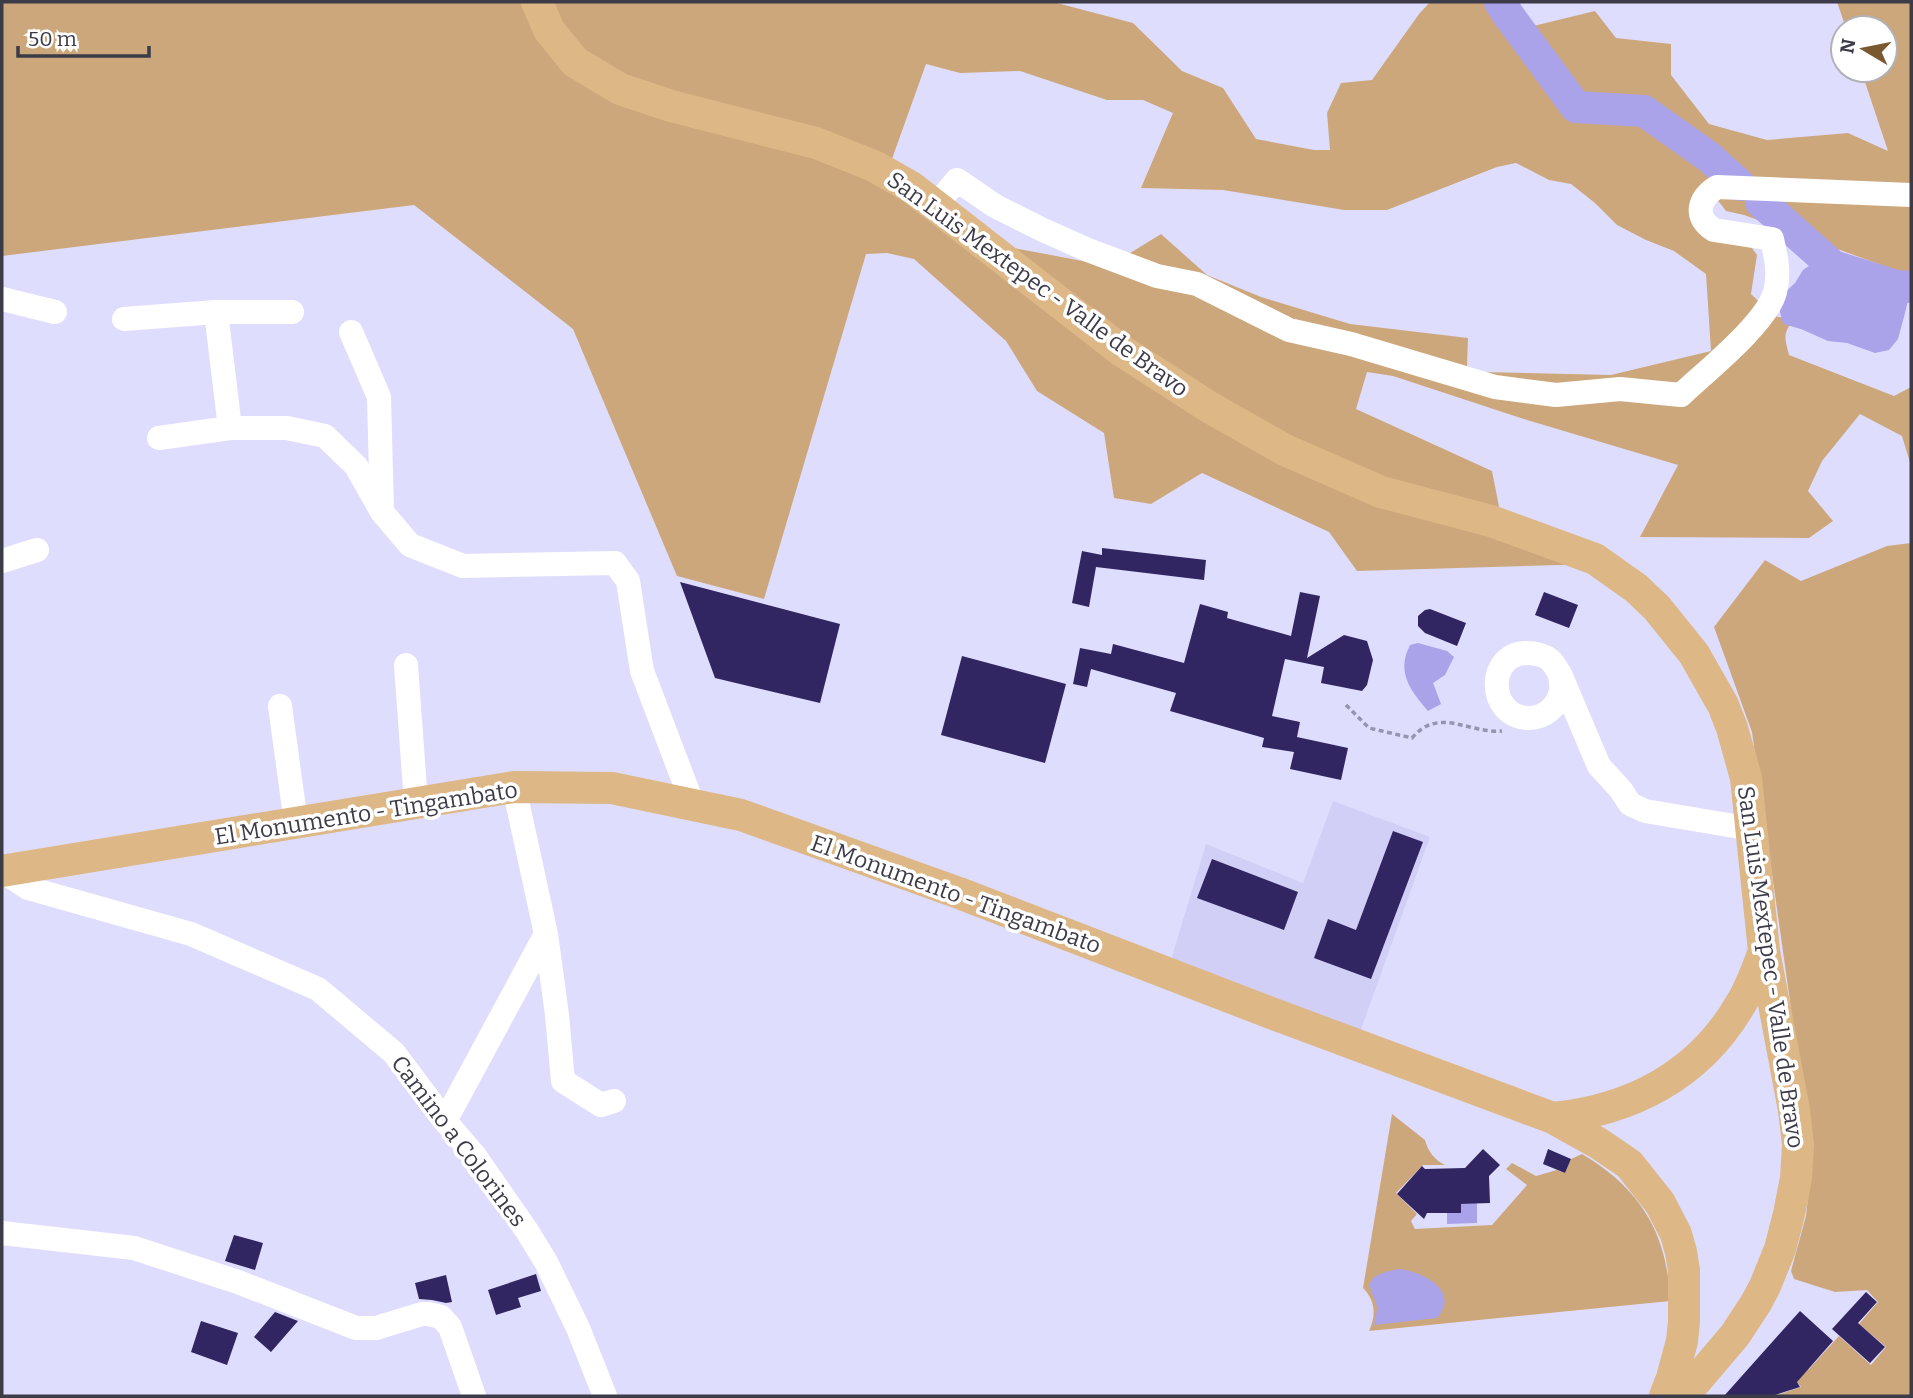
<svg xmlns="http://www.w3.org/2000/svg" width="1913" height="1398" font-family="Bitter,serif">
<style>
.built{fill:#d2cff7}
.green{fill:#cda77c;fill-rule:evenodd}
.water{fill:#aaa3ea}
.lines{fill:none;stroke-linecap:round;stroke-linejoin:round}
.river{stroke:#aaa3ea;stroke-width:32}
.building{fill:#322662}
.path{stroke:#9795ad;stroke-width:3.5;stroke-dasharray:5 3.5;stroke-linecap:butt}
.minor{stroke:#fff;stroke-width:24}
.major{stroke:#ddb785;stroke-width:32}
.labels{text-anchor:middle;stroke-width:7;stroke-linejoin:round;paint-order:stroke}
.street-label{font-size:23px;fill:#3c3b48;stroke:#fff}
</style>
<rect width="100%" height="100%" fill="#dfddfe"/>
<path class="built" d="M1333 801 1430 837 1359 1035 1170 963 1206 844 1303 883Z"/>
<path class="green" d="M2 2 1057 3 1133 23 1182 71 1223 88 1256 139 1314 150H1330L1327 113 1341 83 1372 80 1419 14 1430 2H1504L1521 29 1595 11 1616 38 1671 44V75L1709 124 1767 140 1848 133 1888 151 1861 70H1885V28H1846L1837 2H1911V274L1895 270 1744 215 1726 211 1716 198 1693 199 1749 244 1757 255 1751 294 1774 316 1794 320C1782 333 1785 339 1789 355L1894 396 1911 387V466L1902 436 1860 414 1822 461 1808 491 1833 521 1809 538 1640 537 1678 465 1527 420 1393 376 1367 372 1356 409 1492 471 1504 532 1593 564 1357 571 1329 532 1202 473 1151 504 1114 498 1104 433 1037 391 1006 341 914 259 887 253 866 254 764 599 677 576 573 329 414 205 2 256ZM926 64 960 73 1020 71 1107 100H1143L1173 113 1141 188 1223 190 1344 210H1387L1497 167 1516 163 1549 180 1571 184 1595 203 1617 225 1646 240 1674 251 1706 274 1711 351 1611 375 1482 372 1467 366 1468 338 1350 324 1261 297 1207 275 1161 234 1109 266 977 241 888 170Z
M1911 543V1396H1774L1801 1387 1793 1377 1809 1369 1839 1336 1871 1365 1886 1347 1859 1324 1878 1302 1867 1290 1835 1292 1794 1279 1791 1271 1806 1216 1809 1189 1791 1008 1752 732 1714 627 1765 560 1801 581 1887 546Z
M1392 1114 1425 1140C1428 1152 1435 1160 1445 1165H1423L1396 1193 1417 1214 1411 1221 1415 1229 1492 1225 1527 1185 1506 1169 1512 1163 1536 1176 1557 1170 1565 1173 1571 1159 1582 1154C1640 1188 1668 1234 1670 1301L1369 1331C1376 1316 1376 1301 1363 1288Z"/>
<path class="water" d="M1841 260 1854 270 1876 276 1890 277 1906 285 1908 300 1905 313 1898 339 1889 350 1875 353 1847 343 1828 341 1801 329 1783 324 1779 308 1781 296 1795 283 1803 270 1816 261Z
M1418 643 1447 651 1454 657 1445 675 1433 683 1441 704 1428 711C1410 690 1396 672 1410 645Z
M1477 1203V1223L1447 1224V1213L1461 1212V1204Z
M1400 1269C1423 1272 1461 1291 1437 1318L1374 1325C1375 1319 1377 1313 1377 1307 1376 1299 1369 1291 1370 1284 1371 1274 1392 1270 1400 1269Z"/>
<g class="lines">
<path class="river" d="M1500 2 1509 16 1576 107 1644 111 1709 157 1740 185
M1761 202 1833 266 1896 286 1911 287"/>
</g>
<path class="building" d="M1102 548 1206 560 1204 580 1096 567 1089 607 1072 603 1082 551 1102 555Z
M680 582 840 624 820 703 715 678Z
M1300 592 1320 596 1307 658 1344 635 1367 641 1373 660 1367 685 1362 691 1321 683 1324 667 1285 659 1272 716 1300 722 1297 737 1348 748 1341 780 1290 769 1294 752 1262 747 1264 738 1170 711 1176 693 1091 669 1087 687 1073 684 1080 648 1111 654 1113 644 1184 663 1200 604 1228 612 1227 618 1291 636Z
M1544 592 1578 605 1569 628 1535 615Z
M1430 609 1466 623 1457 646 1425 633 1418 626V616L1425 610Z
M962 656 1066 684 1045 763 941 735Z
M1393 831 1423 842 1371 979 1314 958 1328 919 1356 930Z
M1212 859 1298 892 1284 930 1197 898Z
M1483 1149 1500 1165 1489 1176 1490 1203 1461 1204V1213H1427L1424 1219 1397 1194 1422 1166 1425 1169 1465 1168Z
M1548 1149 1571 1159 1565 1173 1543 1164Z
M234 1235 263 1243 255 1270 225 1261Z
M536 1274 541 1291 518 1298 521 1307 496 1315 488 1290Z
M446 1275 452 1302 446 1303 432 1300 419 1299 415 1283Z
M1866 1292 1877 1302 1858 1323 1885 1347 1870 1363 1832 1329Z
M1800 1311 1833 1341 1797 1382 1800 1387 1772 1396H1724Z
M275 1312 298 1321 271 1352 254 1337Z
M201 1321 238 1333 227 1365 191 1352Z"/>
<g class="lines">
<path class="path" d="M1346 705 1369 728 1412 738C1439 706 1469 734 1502 731"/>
<path class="minor" d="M936 205 957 180 995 206 1043 230 1088 250 1157 276 1197 284 1289 330 1351 344 1495 387 1556 395 1620 389 1681 395C1705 372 1767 323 1775 292 1780 274 1776 257 1772 239L1714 230C1693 217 1699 198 1717 187L1911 195
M2 299 55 312
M216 312 230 428
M124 319 216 312H292
M351 332 379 397 382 511
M159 438 230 428H287L325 436 356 466 382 512 410 545 463 566 615 563 628 581 642 671 693 805
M2 561 37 550
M406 665 416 803
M1560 674C1560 679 1562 685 1561 690 1559 706 1544 719 1527 718 1487 715 1487 655 1525 653 1534 653 1543 654 1550 660 1554 663 1557 670 1560 674L1599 766 1621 790 1630 804 1645 811 1752 829
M280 706 296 823
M514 787 546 934 557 1015 563 1081 601 1105 614 1101
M2 871 28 888 191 934 318 989 394 1053 445 1121 475 1156 527 1231 546 1262 578 1328 605 1396
M445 1121 546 934
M2 1233 134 1248 238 1282 356 1328H376L422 1314H429L441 1317 450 1327 474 1396"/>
<path class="major" d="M537 2 549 30 575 62 620 89 671 106 816 143 874 166 911 187 1122 351 1209 407 1285 450 1381 492 1491 521 1595 559 1636 588 1657 608 1694 654 1723 705 1732 728 1746 778 1764 951 1794 1110 1798 1145 1796 1178 1789 1214 1780 1249 1765 1286 1756 1303 1735 1335 1696 1381 1679 1396
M2 871 514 787 612 788 741 815 959 893 1271 1013 1553 1118 1598 1143 1629 1164 1660 1203 1676 1234 1681 1252 1684 1270V1322L1682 1341 1672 1378 1665 1396
M1553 1118C1632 1110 1699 1075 1740 1005 1751 988 1757 969 1764 951"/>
</g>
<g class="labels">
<g class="street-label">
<text transform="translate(1038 284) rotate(36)" y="8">San Luis Mextepec - Valle de Bravo</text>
<text transform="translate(366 813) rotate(-9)" y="8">El Monumento - Tingambato</text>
<text transform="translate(956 894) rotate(20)" y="8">El Monumento - Tingambato</text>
<text transform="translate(1771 967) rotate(82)" y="8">San Luis Mextepec - Valle de Bravo</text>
<text transform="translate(459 1141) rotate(53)" y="8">Camino a Colorines</text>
</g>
</g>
<rect width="1913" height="1398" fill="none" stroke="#3c3b48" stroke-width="7"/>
<g transform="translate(1864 49) rotate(280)"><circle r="33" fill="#ffffff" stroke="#b1b1b6" stroke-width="2"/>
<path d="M0-5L12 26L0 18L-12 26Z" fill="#7b5930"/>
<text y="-10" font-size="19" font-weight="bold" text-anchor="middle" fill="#3c3b48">N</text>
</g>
<path d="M18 46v10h131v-10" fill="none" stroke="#3c3b48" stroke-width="3.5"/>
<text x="28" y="46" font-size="21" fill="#3c3b48" stroke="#ffffff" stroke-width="5" paint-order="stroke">50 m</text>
</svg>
